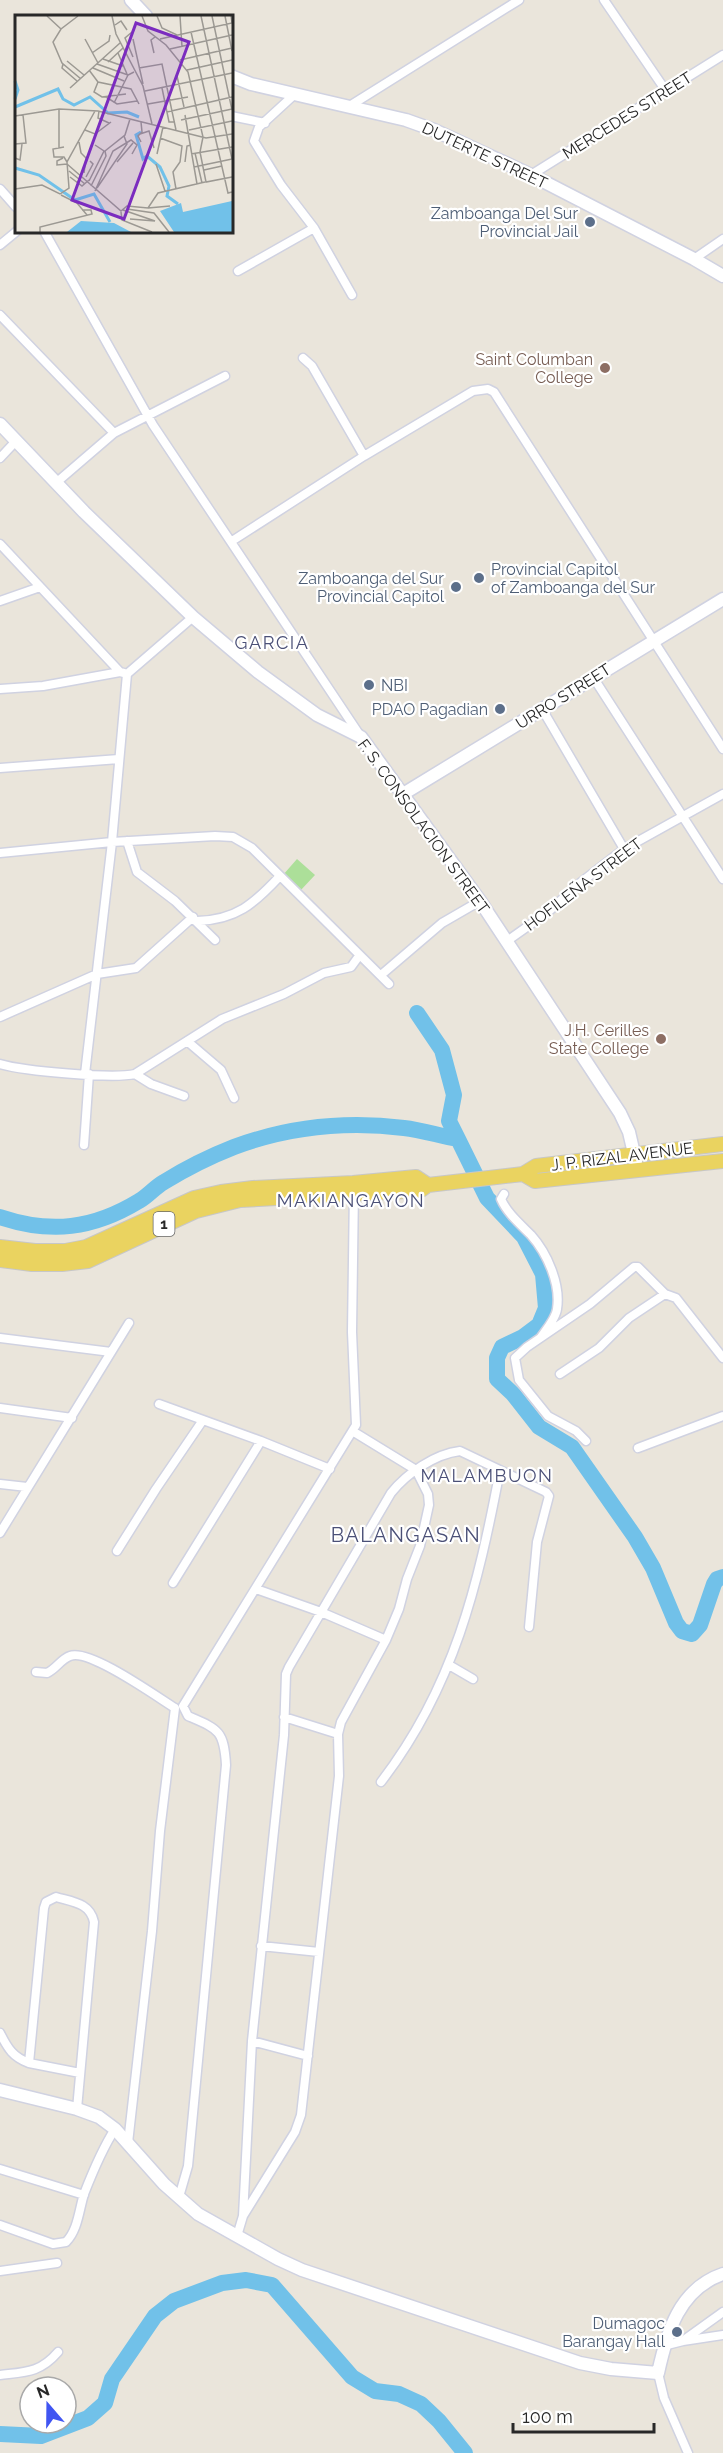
<svg xmlns="http://www.w3.org/2000/svg" width="723" height="2453" font-family="Raleway,sans-serif">
<style>
.green{fill:#acdf99}
.lines{fill:none;stroke-linecap:round;stroke-linejoin:round}
.river{stroke:#71c1e9;stroke-width:16}
.street-casing{stroke:#d0d2e1;stroke-width:11}
.secondary-casing{stroke:#d0d2e1;stroke-width:15}
.primary-casing{stroke:#c7c7c7;stroke-width:16}
.street{stroke:#fff;stroke-width:8}
.secondary{stroke:#fff;stroke-width:12}
.primary{stroke:#ead360;stroke-width:14}
.service-dot{fill:#5c6f8a;stroke:#fff;stroke-width:2}
.education-dot{fill:#8d6e63;stroke:#fff;stroke-width:2}
.labels{text-anchor:middle;stroke-width:4.5;stroke-linejoin:round;paint-order:stroke}
.shield{fill:#fff;stroke:#686868;stroke-width:1.5}
.shield-label{font-size:15px;font-weight:bold;fill:#282828}
.street-label{font-size:16px;fill:#282828;stroke:#fff}
.service-label{font-size:16px;fill:#4e5e75;stroke:#fff;text-anchor:end}
.education-label{font-size:16px;fill:#785e54;stroke:#fff;text-anchor:end}
.neighbourhood-label{font-size:18px;letter-spacing:1.5px;fill:#4b5077;stroke:#fff}
.quarter-label{font-size:20px;letter-spacing:1.5px;fill:#4b5077;stroke:#fff}
.inset-river{fill:none;stroke:#71c1e9;stroke-width:3}
.inset-road{fill:none;stroke:#9c9993;stroke-width:1.5}
.view{fill:#7b2cbf;fill-opacity:0.15;stroke:#7b2cbf;stroke-width:3}
.inset-edge{fill:none;stroke:#282828;stroke-width:3}
</style>
<rect width="100%" height="100%" fill="#eae5db"/>
<path class="green" d="M297 859 315 875 300 891 283 875Z"/>
<g class="lines">
<path class="river" d="M417 1013 442 1050 454 1095 449 1121 458 1139 487 1198 524 1237 543 1274 546 1308 539 1325 523 1337 502 1347 497 1358V1379L513 1394 539 1427 572 1447 635 1537 653 1568 676 1623 682 1631 692 1634 700 1625 714 1584 717 1579 723 1577
M0 1217C51 1234 93 1229 139 1201 148 1196 155 1187 164 1182 185 1169 211 1156 234 1147 288 1127 347 1121 404 1128 422 1130 440 1136 458 1139
M0 2434 41 2436 88 2418 105 2403 112 2379 155 2316 174 2301 222 2283 246 2280 272 2285 352 2377 375 2391 399 2394 421 2404 439 2421 465 2453"/>
<g class="street-casing">
<path id="street" d="M604 0 666 91
M295 94 259 127 254 141 281 185 314 228 352 295
M348 107 519 0
M231 116 265 123
M531 175 723 55
M0 189 16 207
M44 231 153 425 359 734
M0 245 17 231
M694 259 723 239
M238 271 314 228
M0 315 114 433
M303 358 312 366 364 456
M0 458 16 441
M57 482 114 433 225 376
M232 541 364 456 473 391 488 389 494 392 723 749
M0 544 120 672
M0 601 40 587
M593 677 723 879
M0 689 43 686 120 672 124 673
M542 709 624 849
M0 768 119 759
M127 841 137 872 175 901 215 940
M0 853 112 842 215 836 233 837 252 848 389 984
M197 921C236 920 254 904 280 876
M507 941 548 912 580 883 624 849 723 794
M381 975 442 923 480 901
M0 1017 97 974 136 968 193 917
M187 1041 221 1070 234 1098
M0 1064C24 1071 112 1079 135 1074L222 1019 284 994 324 973 351 967 359 956
M85 1074 112 842 127 674 193 617
M135 1074 151 1084 184 1096
M84 1145 89 1074
M504 1194 501 1199C507 1213 520 1224 531 1235 547 1253 561 1284 557 1309 556 1318 546 1330 541 1337
M0 1338 111 1352
M560 1374 599 1348 629 1318 665 1294
M159 1404 261 1441 330 1469
M0 1408 72 1418
M586 1441 576 1431 548 1416 519 1380 515 1358 527 1347 590 1304 634 1267H638L665 1294 676 1298 723 1358
M638 1448 723 1416
M0 1484 27 1487
M0 1533 129 1323
M117 1551 156 1489 203 1420
M173 1583 261 1441
M256 1589 321 1612 386 1640
M449 1665 473 1679
M36 1672 47 1673C56 1669 61 1659 70 1656 89 1648 157 1697 175 1708L160 1831 152 1931 128 2143
M284 1717 338 1734
M381 1782C454 1687 478 1586 500 1470
M261 1946 319 1952
M0 2033C8 2049 13 2057 29 2063
M252 2041 308 2056
M77 2109 94 1922C90 1903 73 1902 56 1897L46 1902 44 1908 29 2063 80 2073
M0 2169 84 2195
M179 2197 188 2166 226 1765C224 1730 218 1729 188 1716L183 1706 356 1425 352 1332 354 1189
M243 2216 295 2132 301 2115 339 1776 338 1734 341 1722 386 1640 399 1609 407 1579 420 1546 429 1505 428 1494 416 1470 354 1432
M0 2225 53 2244 66 2242C78 2230 79 2210 84 2194 93 2171 102 2149 115 2129
M237 2236 243 2216 252 2041 284 1735 286 1674 289 1667 391 1493C407 1473 435 1454 460 1451L546 1492 549 1496 537 1542 529 1627
M0 2271 57 2263
M684 2340 723 2312
M663 2346 683 2341 723 2335
M658 2373 664 2398 688 2453
M0 2375C25 2372 40 2373 58 2352"/>
</g>
<g class="secondary-casing">
<path id="secondary" d="M131 0 146 16
M231 76 251 84 406 120 434 130 531 175 694 259 723 276
M0 424 84 512 193 617 258 672 317 715 361 737 480 901 620 1113 629 1132 636 1162
M403 794 723 599
M0 2090 77 2109 99 2117 115 2129 164 2184 198 2214 278 2259 302 2270 580 2363 611 2369 658 2373C667 2332 679 2289 723 2274"/>
</g>
<g class="primary-casing">
<path id="primary" d="M523 1174 535 1181 723 1161
M0 1247 35 1251H65L86 1247 194 1198 221 1192 253 1188 353 1183 416 1177 428 1185
M0 1260 32 1264H62L88 1261 196 1211 240 1200 407 1191 421 1190 428 1185 523 1174 536 1166 723 1144"/>
</g>
<use href="#street" class="street"/>
<use href="#secondary" class="secondary"/>
<use href="#primary" class="primary"/>
</g>
<g class="service-dot">
<circle cx="590" cy="222" r="6"/>
<circle cx="479" cy="578" r="6"/>
<circle cx="456" cy="587" r="6"/>
<circle cx="369" cy="685" r="6"/>
<circle cx="500" cy="709" r="6"/>
<circle cx="677" cy="2332" r="6"/>
</g>
<g class="education-dot">
<circle cx="605" cy="368" r="6"/>
<circle cx="661" cy="1039" r="6"/>
</g>
<g class="labels">
<rect class="shield" x="153.5" y="1212" width="21" height="24" rx="4.5"/>
<g class="shield-label">
<text x="164" y="1229">1</text>
</g>
<g class="street-label">
<text transform="translate(627 115) rotate(-32)" y="6">MERCEDES STREET</text>
<text transform="translate(485 155) rotate(25)" y="6">DUTERTE STREET</text>
<text transform="translate(563 696) rotate(-32)" y="6">URRO STREET</text>
<text transform="translate(424 826) rotate(54)" y="6">F. S. CONSOLACION STREET</text>
<text transform="translate(583 884) rotate(-37)" y="6">HOFILEÑA STREET</text>
<text transform="translate(622 1156) rotate(-7)" y="6">J. P. RIZAL AVENUE</text>
</g>
<g class="service-label">
<text x="578" y="219">Zamboanga Del Sur<tspan x="578" dy="18">Provincial Jail</tspan></text>
<text x="491" y="575" text-anchor="start">Provincial Capitol<tspan x="491" dy="18">of Zamboanga del Sur</tspan></text>
<text x="444" y="584">Zamboanga del Sur<tspan x="444" dy="18">Provincial Capitol</tspan></text>
<text x="381" y="691" text-anchor="start">NBI</text>
<text x="488" y="715">PDAO Pagadian</text>
<text x="665" y="2329">Dumagoc<tspan x="665" dy="18">Barangay Hall</tspan></text>
</g>
<g class="education-label">
<text x="593" y="365">Saint Columban<tspan x="593" dy="18">College</tspan></text>
<text x="649" y="1036">J.H. Cerilles<tspan x="649" dy="18">State College</tspan></text>
</g>
<g class="neighbourhood-label">
<text x="272" y="649">GARCIA</text>
<text x="351" y="1207">MAKIANGAYON</text>
<text x="487" y="1482">MALAMBUON</text>
</g>
<g class="quarter-label">
<text x="406" y="1542">BALANGASAN</text>
</g>
</g>
<g transform="translate(15 15)">
<rect width="218" height="218" fill="#eae5db"/>
<path d="M217 186V217H159L145 196 166 188 168 197ZM66 206 99 208 116 217H52Z" fill="#71c1e9"/>
<path class="inset-river" d="M0 66 3 75 0 84M0 92 43 74 48 84 59 90 75 82 93 98 112 97 124 102M126 117 121 120 128 144 132 141 145 152 154 171 152 181 163 189M0 153 24 160 60 185 79 179 95 207"/>
<path class="inset-road" d="M32 1 46 14M63 1 46 14 38 27 47 48 66 64M97 1 101 19 128 71 137 109M127 1 133 16 151 30 173 57 188 122 185 137 191 167 217 162M142 1 147 13 162 20M165 1 167 32M186 1 217 144M197 1 217 95M210 1 217 36M100 10 106 6 112 15M117 17 110 23 118 42M176 17 213 178 217 177M70 24 83 48M118 24 128 69M145 24 217 8 216 1M155 34 217 20M77 38 94 26 95 20M103 38 112 59M139 38 136 25 140 22M88 44 108 51M165 45 217 33M52 46 69 60M93 47 108 33M48 49 47 53 62 66M82 49 113 60M78 53 109 66M124 53 147 49 161 115M74 55 83 67 116 74 124 89M172 55 217 45M162 61 169 92M83 67 79 77 87 82 111 79M55 73 105 28M147 73 154 107H160M130 76 217 58M91 82 102 89 122 86M99 88 113 60 119 57M133 89 173 82M44 94V133M84 96 83 103 94 108M152 97 217 82M170 100 182 169M0 101 44 94 83 96 191 123 217 119M166 105 217 94M70 115 80 119 96 107M174 115 217 106M125 119 134 116 139 133M145 123 167 131 165 147 158 157 161 174M64 127 66 138 71 143 69 158M126 127 123 121 127 117 126 107M0 129 11 128 8 100M49 132 38 134 39 142H49L52 147M180 138 187 168M142 139 148 112M176 139 217 132M0 143 5 145 7 129M48 143 42 146V150L52 149M102 147 118 128M170 147 172 131 176 130M52 149 106 196 112 191 133 193 143 178 190 167M141 149 150 176M179 152 217 144M189 155 207 151M54 156 70 169M55 162 67 171 74 165M71 162 78 149 75 146M74 166 89 136 80 130M76 171 91 141 90 136 110 120 115 104M82 173 112 129 109 121M0 174 27 170 45 179 54 173 52 147 80 96M80 176 98 136 116 125 122 130 117 139M46 180 62 188 72 200M133 193 155 191M112 194 139 198 154 217M108 195 140 206 115 204M106 197 107 205 137 217M25 217V212L77 199 76 195H67"/>
<path class="view" d="M121 8 174 27 109 204 57 185Z"/>
<rect width="218" height="218" class="inset-edge"/>
</g>
<g transform="translate(48 2405) rotate(340)"><circle r="28" fill="#ffffff" stroke="#a9a9a9" stroke-width="1.5"/>
<path d="M0-4.5L10 22L0 15L-10 22Z" fill="#4055f2"/>
<text y="-9" font-size="16" font-weight="bold" text-anchor="middle" fill="#282828">N</text>
</g>
<path d="M513 2423v9h141v-9" fill="none" stroke="#282828" stroke-width="3"/>
<text x="522" y="2423" font-size="18" fill="#282828" stroke="#ffffff" stroke-width="4.5" paint-order="stroke">100 m</text>
</svg>
